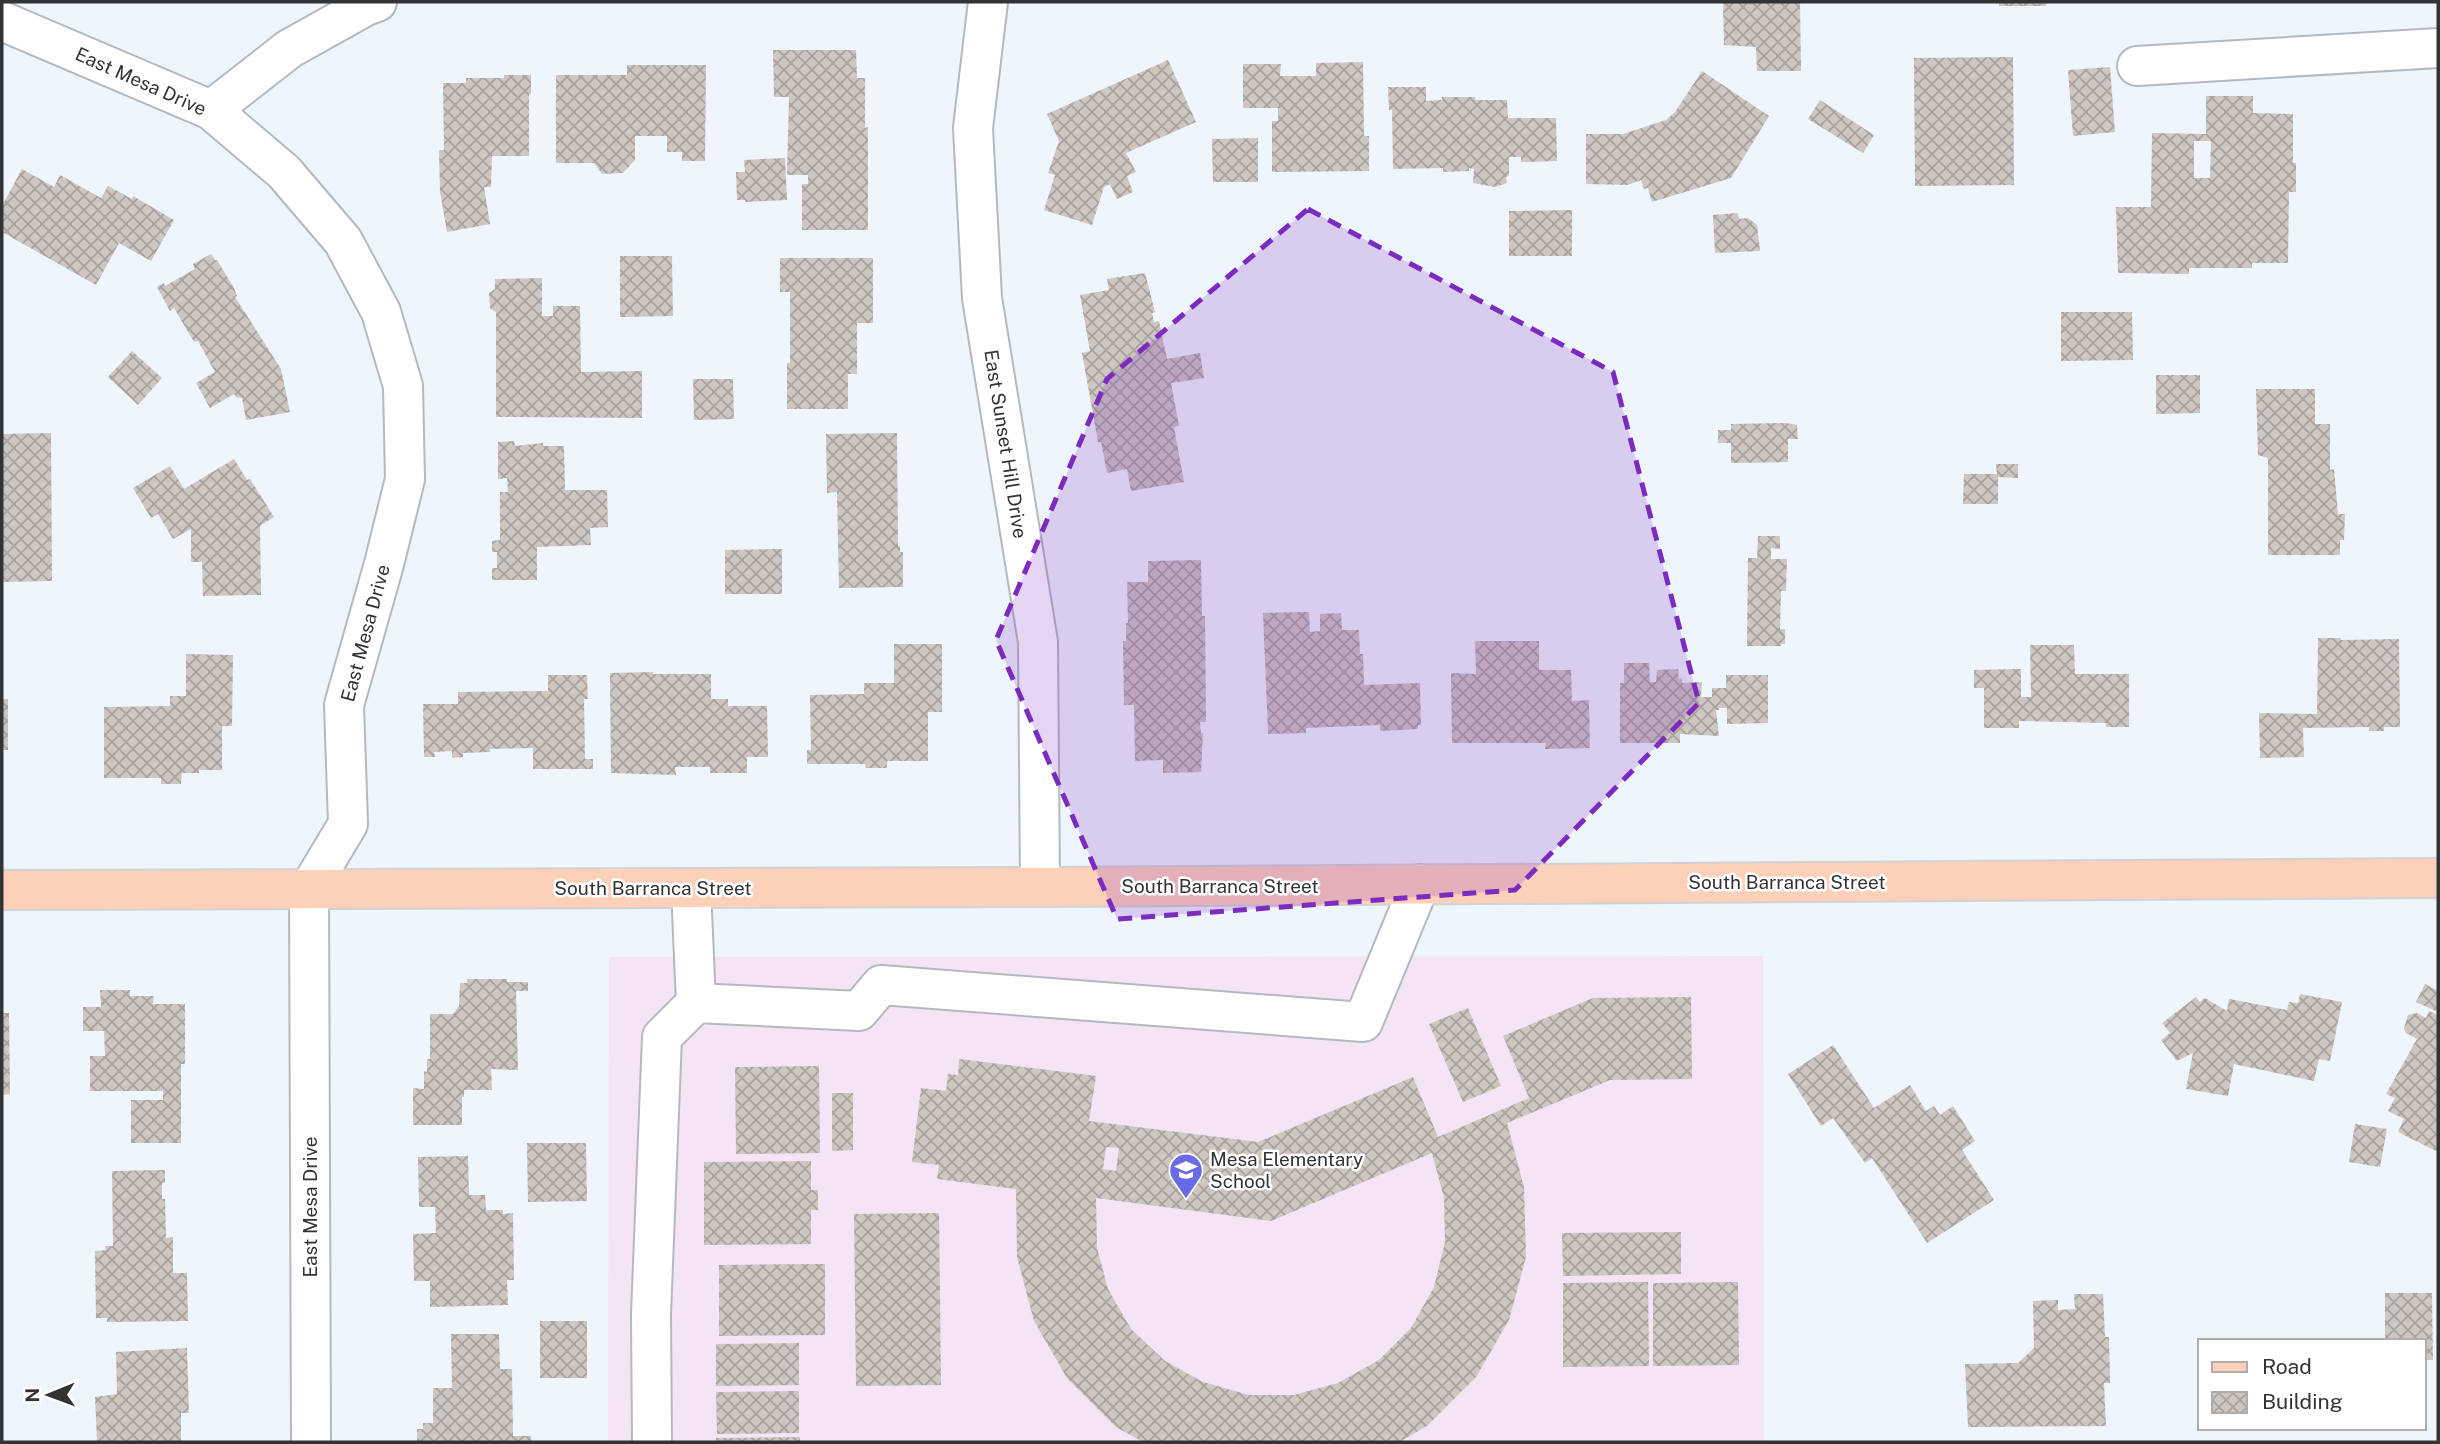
<svg xmlns="http://www.w3.org/2000/svg" width="2440" height="1444" font-family="'Public Sans',sans-serif">
<style>
.education{fill:#f4e4f6}
.building{fill:url(#building-cross-hatch);fill-rule:evenodd}
.lines{fill:none;stroke-linecap:round;stroke-linejoin:round}
.minor-casing{stroke:#b4b9c0;stroke-width:42}
.major-casing{stroke:#d2d2d3;stroke-width:42}
.minor{stroke:#fff;stroke-width:38}
.major{stroke:#fdd1b9;stroke-width:38}
.marked{fill:#7b2cbf;fill-opacity:0.2;stroke:#7b2cbf;stroke-width:5;stroke-dasharray:14 9;stroke-linejoin:round}
.labels{text-anchor:middle;stroke-width:5;stroke-linejoin:round;paint-order:stroke}
.street-label{font-size:19px;fill:#313335;stroke:#fff}
.poi-label{font-size:19px;fill:#313335;stroke:#fff;text-anchor:start}
</style>
<defs>
<pattern id="building-cross-hatch" width="8" height="8" patternUnits="userSpaceOnUse" patternTransform="scale(1.75)"><rect width="8" height="8" fill="#cec6c1"/><path d="M0 0l8 8M0 8l8-8" fill="none" stroke="#a8a19e"/></pattern>
</defs>
<rect width="100%" height="100%" fill="#eff5fc"/>
<path class="education" d="M1763 956 1764 1442H608L609 957Z"/>
<path class="building" d="M1723 2H1800L1801 71H1757L1756 47 1724 45Z
M1999 2H2046V6H1999Z
M773 50H856L857 78H865V128L868 127V230H802V184H808V175H787L789 97H774Z
M2013 57 2014 185 1915 186 1914 58Z
M1168 60 1196 122 1126 153 1136 172 1127 176 1133 192 1117 199 1110 184 1104 187 1092 225 1044 210 1055 175 1048 173 1059 141 1047 114Z
M1363 62 1364 136H1369V171L1272 172V121H1278V108H1243V64H1281L1280 76H1316V63Z
M627 65H706L705 161H682V152H667V136H635V160L623 173 602 174 594 163H556V75H627Z
M2110 67 2115 132 2073 136 2068 70Z
M1702 71 1769 116 1731 178 1652 202 1648 188 1644 189 1641 180 1628 185 1586 184V134H1623L1666 120 1675 112Z
M504 75H531V94H529V156H492L491 187H484L490 224 447 232 440 192 439 150H444L443 83H466V78H504Z
M1388 87H1426V101L1442 100V97H1475V100H1507L1508 118H1556L1557 161 1521 162V157H1509V175L1506 177 1507 183 1495 187 1473 183 1474 169 1469 168V171L1443 172V168L1393 169 1392 110H1389Z
M2206 96H2253V113L2293 114V163H2296V192H2289L2288 263H2252V268H2189V274L2118 273 2116 207H2151L2152 133 2206 134ZM2194 141H2211L2210 178H2194Z
M1820 100 1874 135 1863 153 1808 119Z
M1258 138V182H1213L1212 139Z
M785 158 787 200 745 202V200H737L736 172H745L744 160Z
M22 169 54 187 60 175 101 198 108 186 132 199 133 196 174 220 151 261 119 243 96 285 2 232V206Z
M1572 210V256H1509V211Z
M1738 213 1739 219 1748 218 1757 225 1760 251 1715 253 1713 215Z
M211 254 215 260H217L234 288 237 296 235 297 281 369 290 412 246 420 242 398 236 397 234 394 210 408 196 383 215 372 198 341 194 342 174 308 170 311 157 287 164 283 165 286 195 269 193 264Z
M620 256H672L673 316 620 317Z
M780 258H873V323H857V374H848V409H787V363H790V292H780Z
M1145 273 1155 312 1152 313 1154 322 1159 321 1167 359 1200 353 1204 378 1171 383 1179 426 1174 427 1184 482 1131 491 1127 469 1107 473 1101 442H1098L1082 353 1090 351 1080 295 1109 290 1107 279Z
M542 278V316H553V306H580L581 372 642 371V418L496 417V312L490 308 489 293 495 289V279Z
M2061 312H2132L2133 360 2061 361Z
M132 351 162 378 138 405 108 377Z
M2156 375H2200V413L2156 414Z
M693 379H733L734 419 694 420Z
M2256 389H2315V424H2330V470L2334 469 2338 514H2345L2344 540H2340V555H2268V458L2258 455Z
M1786 423 1797 425 1798 439H1788V462L1731 463V443H1718V430H1731V424Z
M51 433 52 581 2 582V434Z
M897 433 898 546H900V552H903V587L839 588 837 492 827 493 826 434Z
M514 441 515 446 543 443V446H564L565 490H607L608 527 590 528 591 545 537 547V580H492V568H497V552H492V541L500 540V492H508L507 478 498 479V442Z
M234 459 247 480 250 479 274 517 260 526 261 595 203 596 202 562H191V529L173 539 158 514 151 518 133 488 170 466 184 489Z
M1996 464H2018V478L1998 477V504H1963L1964 474H1997Z
M1758 536H1780V549L1771 548V559H1787L1786 591H1781L1780 629H1785V644H1781V646H1747L1748 558H1757Z
M782 549V594H725V550Z
M1201 560 1202 616H1205L1206 722H1200L1201 733H1203L1201 772 1163 773V760L1135 761 1134 705H1124L1123 641H1126V623H1128L1127 582H1148V561Z
M1309 612 1310 632 1320 631V614L1341 613 1342 630H1359L1360 654H1363L1364 685 1420 683 1421 725H1418V729L1380 731V725L1306 728V733L1268 734 1263 613Z
M2318 638H2341V640L2399 639 2400 727H2384V731H2369V727L2303 728 2304 757 2260 758 2259 713 2317 714Z
M1475 641H1539V670H1571L1572 701 1589 700 1590 748 1545 749 1546 743H1452L1451 673 1476 674Z
M894 644H942V712H928V761H887V768H866L865 764H807V750H811L810 695 864 694V683H894Z
M2030 645H2074L2075 674H2129V727H2106V723L2019 721V728H1984V688H1974V670L2021 669V697H2031Z
M186 654 233 655 232 726H222V770H199V773H182L181 784H161V778H104V707L170 706V696H186Z
M1624 663H1649L1650 682H1656L1657 670 1678 669 1679 679 1682 678V683L1702 682 1701 697H1712V688H1726V675H1768V723L1727 724V708H1719V710H1716L1719 736 1680 734V743H1620V683H1624Z
M653 672V674H711V699H728V706H767L768 757H747V773H710V767H675L676 775 611 773 610 673Z
M548 675H587L588 699H584L585 759H593V769H533V748L490 749V752L463 753V757L452 758V751L434 752 435 757H424L423 704H458V692L548 691Z
M2 699H8V750H2Z
M467 979H507V982H528V991H516L518 1070 491 1069 492 1090H464V1097H462V1125H413V1088L424 1089V1071L427 1072V1059H430V1014H453L459 1006 460 983H467Z
M2425 984 2438 991V1012L2416 1002Z
M100 990H130V996H154L153 1004H185V1064H181V1143H131V1100H163V1091H90V1056H105L104 1031H83V1007H101Z
M2300 994 2342 1002 2330 1061 2319 1059 2314 1081 2234 1064 2228 1096 2186 1089 2193 1053 2177 1061 2161 1040 2170 1033 2162 1023 2196 997 2200 1002 2205 998 2227 1011 2229 999 2287 1010 2289 1002 2298 1003Z
M1691 997 1692 1079 1610 1080 1507 1123 1524 1187 1526 1257 1509 1320 1476 1377 1427 1426 1399 1442H1143L1116 1427 1067 1378 1034 1321 1017 1257 1016 1189 937 1179 939 1165 912 1162 921 1088 946 1091 948 1074 958 1075 959 1059 1096 1076 1089 1121 1258 1142 1413 1077 1438 1137 1529 1098 1503 1036 1593 998ZM1106 1147 1119 1148 1116 1171 1103 1169ZM1432 1153 1444 1198 1445 1242 1434 1287 1411 1328 1379 1360 1338 1383 1294 1395H1249L1203 1382 1165 1361 1131 1329 1108 1289 1097 1248 1096 1198 1271 1221Z
M1468 1008 1501 1086 1463 1102 1429 1024Z
M2429 1011 2438 1015V1152L2398 1132 2404 1119 2388 1111 2395 1098 2386 1094 2417 1039 2406 1033 2404 1028 2408 1015 2417 1013 2426 1018Z
M2 1013H9L10 1094 2 1095Z
M1833 1045 1874 1108 1910 1085 1926 1111 1934 1106 1940 1115 1953 1106 1975 1141 1962 1150 1994 1200 1927 1243 1872 1158 1865 1163 1833 1118 1821 1126 1788 1074Z
M819 1066 820 1153 736 1154 735 1067Z
M832 1093H853V1150L832 1151Z
M2355 1124 2387 1129 2380 1167 2349 1162Z
M527 1143H586L587 1201 528 1202Z
M468 1156 469 1195H485L486 1210H503V1214L513 1213 514 1280H507L508 1305 430 1307V1281H414L413 1234 436 1233 435 1207H419L418 1157Z
M811 1161V1190H818V1210H811V1244L704 1245V1162Z
M165 1170V1183H162V1199H165L166 1238 173 1237V1273H187L188 1321 107 1322V1318H96L95 1251 106 1250 105 1246H113L112 1171Z
M939 1213 941 1385 856 1386 854 1214Z
M1681 1232V1274L1563 1276 1562 1233Z
M825 1264V1335L719 1336V1265Z
M1648 1282 1649 1366 1563 1367V1283Z
M1738 1282 1739 1365 1653 1366V1283Z
M2385 1293H2432L2433 1360H2424V1341H2385Z
M2074 1294H2103L2105 1337H2109L2110 1383H2104L2106 1426 1968 1427 1965 1364 2018 1363 2034 1348 2033 1301 2058 1300V1310L2075 1309Z
M540 1321H587V1378H540Z
M451 1334H499L500 1369H512L513 1436H531V1442H417V1429H423V1423H433V1388H452Z
M799 1343V1385L716 1386V1344Z
M187 1348 189 1413H181V1442L97 1441 95 1397 117 1394 116 1352Z
M799 1391V1433L717 1434 716 1392Z
M800 1437V1442H716V1438Z"/>
<g class="lines">
<g class="minor-casing">
<path id="minor" d="M988 2 973 128 982 298 1038 642 1040 887
M2 21 211 110 284 172 343 241 381 312 403 386 405 479 384 564 344 705 348 824 309 889 311 1442
M2137 66 2438 48
M211 110 289 49 366 6 377 2
M691 888 696 1003 859 1011 881 985 1363 1022 1420 884
M652 1442 651 1314 662 1037 696 1003"/>
</g>
<g class="major-casing">
<path id="major" d="M2 890 1040 887 2438 878"/>
</g>
<use href="#minor" class="minor"/>
<use href="#major" class="major"/>
</g>
<path class="marked" d="M1308 209 1613 372 1699 703 1515 890 1117 919 996 640 1107 379Z"/>
<defs>
<g id="school-pin" transform="scale(1.75)"><path d="M0 17L-7.5 6A9.5 9.5 0 1 1 7.5 6Z" fill="#686be5" stroke="#fff"/><path d="M0-5L7-2L0 1L-7-2ZM-4 1L0 2.5L4 1V4Q0 6-4 4Z" fill="#fff"/></g>
</defs>
<g fill-rule="evenodd">
<use href="#school-pin" x="1186" y="1170"/>
</g>
<g class="labels">
<g class="street-label">
<text transform="translate(141 81) rotate(24)" y="7">East Mesa Drive</text>
<text transform="translate(1006 444) rotate(81)" y="7">East Sunset Hill Drive</text>
<text transform="translate(365 633) rotate(-75)" y="7">East Mesa Drive</text>
<text x="1787" y="889">South Barranca Street</text>
<text x="1220" y="893">South Barranca Street</text>
<text x="653" y="895">South Barranca Street</text>
<text transform="translate(310 1207) rotate(-90)" y="7">East Mesa Drive</text>
</g>
<g class="poi-label">
<text x="1210" y="1166">Mesa Elementary<tspan x="1210" dy="22">School</tspan></text>
</g>
</g>
<rect width="2440" height="1444" fill="none" stroke="#313335" stroke-width="7"/>
<rect x="2198" y="1339" width="228" height="91" fill="#ffffff" stroke="#adadae" stroke-width="2"/>
<rect x="2212" y="1362" width="35" height="10" fill="#fdd1b9" stroke="#adadae" stroke-width="2"/>
<text x="2262" y="1374" font-size="21" fill="#313335">Road</text>
<rect x="2212" y="1392" width="35" height="21" fill="url(#building-cross-hatch)" stroke="#adadae" stroke-width="2"/>
<text x="2262" y="1409" font-size="21" fill="#313335">Building</text>
<g transform="translate(49 1395) rotate(269)" stroke="#ffffff" stroke-width="5" paint-order="stroke">
<path d="M0-5L12 26L0 18L-12 26Z" fill="#313335"/>
<text y="-10" font-size="19" font-weight="bold" text-anchor="middle" fill="#313335">N</text>
</g>
</svg>
